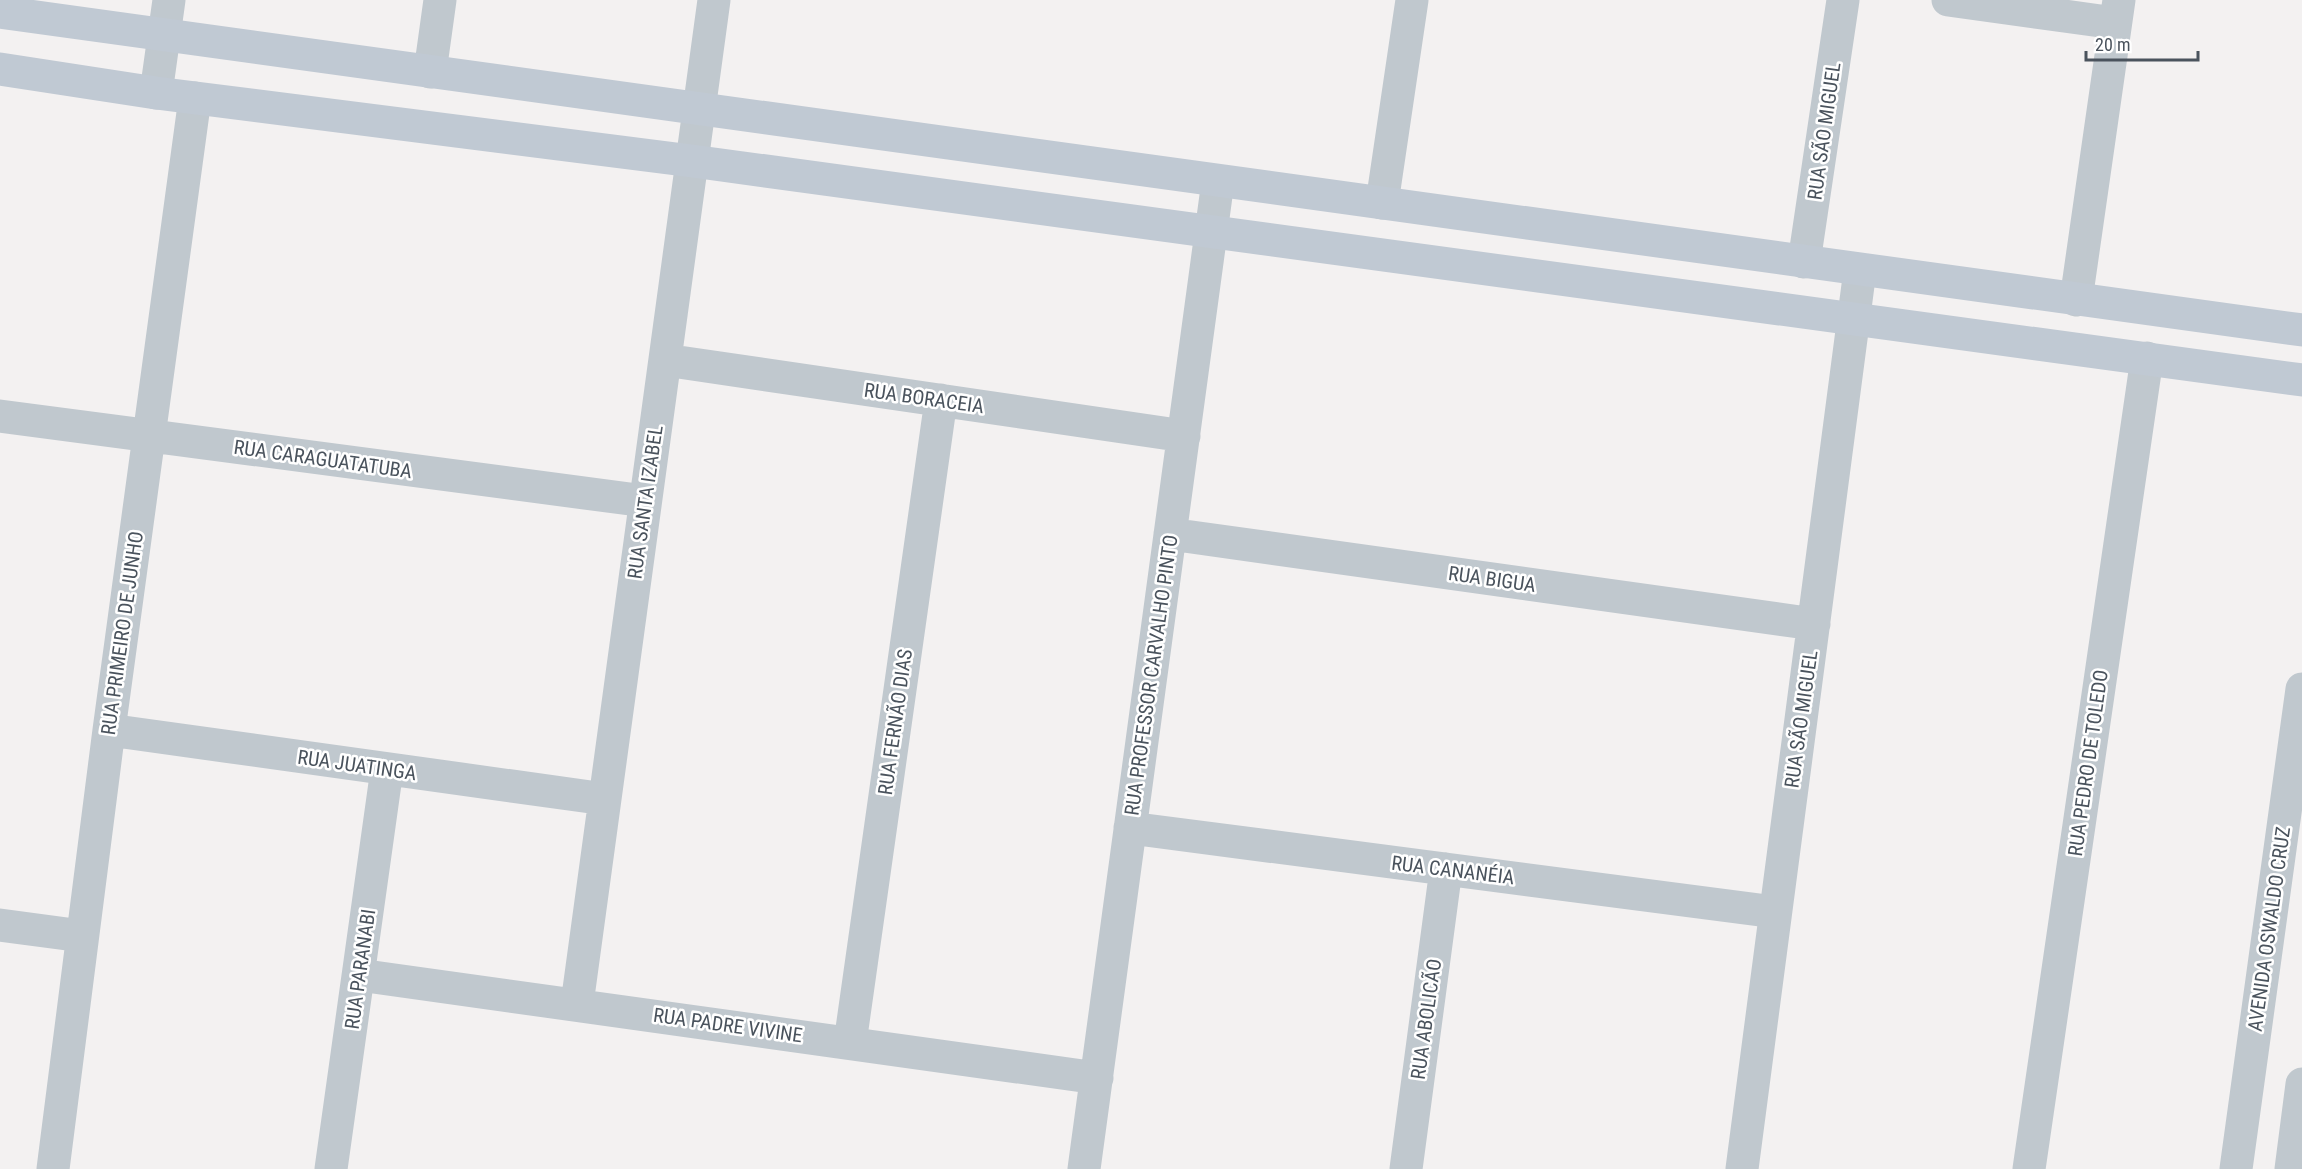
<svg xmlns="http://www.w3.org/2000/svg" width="2302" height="1169" font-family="'Roboto Condensed',sans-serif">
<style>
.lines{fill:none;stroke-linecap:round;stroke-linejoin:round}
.street{stroke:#c0c8ce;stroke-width:33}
.secondary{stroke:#c0c9d3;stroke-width:33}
.labels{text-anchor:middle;stroke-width:5;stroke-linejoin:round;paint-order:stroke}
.street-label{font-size:20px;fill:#4a535d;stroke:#fff}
</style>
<rect width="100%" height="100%" fill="#f3f1f1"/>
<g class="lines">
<path class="street" d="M1948 0 2115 23
M430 72 440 0
M156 93 169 0
M1382 203 1412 0
M1804 262 1843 0
M2076 300 2119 0
M665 360 1184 436
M0 416 645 501
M1170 534 1814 624
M109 730 605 799
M1130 828 1775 912
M0 925 82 936
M359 975 1097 1078
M577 1004 714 0
M850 1043 941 400
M53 1169 109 730 195 98
M331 1169 387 769
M1084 1169 1218 181
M1406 1169 1446 869
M1742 1169 1860 270
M2029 1169 2147 358
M2236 1169 2302 689
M2291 1169 2302 1084"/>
<path class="secondary" d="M0 12 2302 330
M0 69 156 93 692 161 2302 380"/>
</g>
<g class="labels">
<g class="street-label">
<text transform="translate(1824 131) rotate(-82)" y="7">RUA SÃO MIGUEL</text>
<text transform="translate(924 398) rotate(8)" y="7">RUA BORACEIA</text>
<text transform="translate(323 459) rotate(8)" y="7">RUA CARAGUATATUBA</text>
<text transform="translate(645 502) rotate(-82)" y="7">RUA SANTA IZABEL</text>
<text transform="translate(1492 579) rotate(8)" y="7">RUA BIGUA</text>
<text transform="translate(122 633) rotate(-82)" y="7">RUA PRIMEIRO DE JUNHO</text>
<text transform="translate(1151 675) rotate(-82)" y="7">RUA PROFESSOR CARVALHO PINTO</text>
<text transform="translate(1801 719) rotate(-82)" y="7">RUA SÃO MIGUEL</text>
<text transform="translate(895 722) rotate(-82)" y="7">RUA FERNÃO DIAS</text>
<text transform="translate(2088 763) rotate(-82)" y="7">RUA PEDRO DE TOLEDO</text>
<text transform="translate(357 765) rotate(8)" y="7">RUA JUATINGA</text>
<text transform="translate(1453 870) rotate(7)" y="7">RUA CANANÉIA</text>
<text transform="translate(2269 929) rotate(-82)" y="7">AVENIDA OSWALDO CRUZ</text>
<text transform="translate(360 969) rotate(-82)" y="7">RUA PARANABI</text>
<text transform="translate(1426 1019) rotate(-82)" y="7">RUA ABOLICÃO</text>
<text transform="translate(728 1025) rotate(8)" y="7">RUA PADRE VIVINE</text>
</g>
</g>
<path d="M2086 51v9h112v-9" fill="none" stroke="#4a535d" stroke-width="3"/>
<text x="2095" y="51" font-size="18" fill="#4a535d" stroke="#ffffff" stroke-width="4.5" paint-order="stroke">20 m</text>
</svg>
